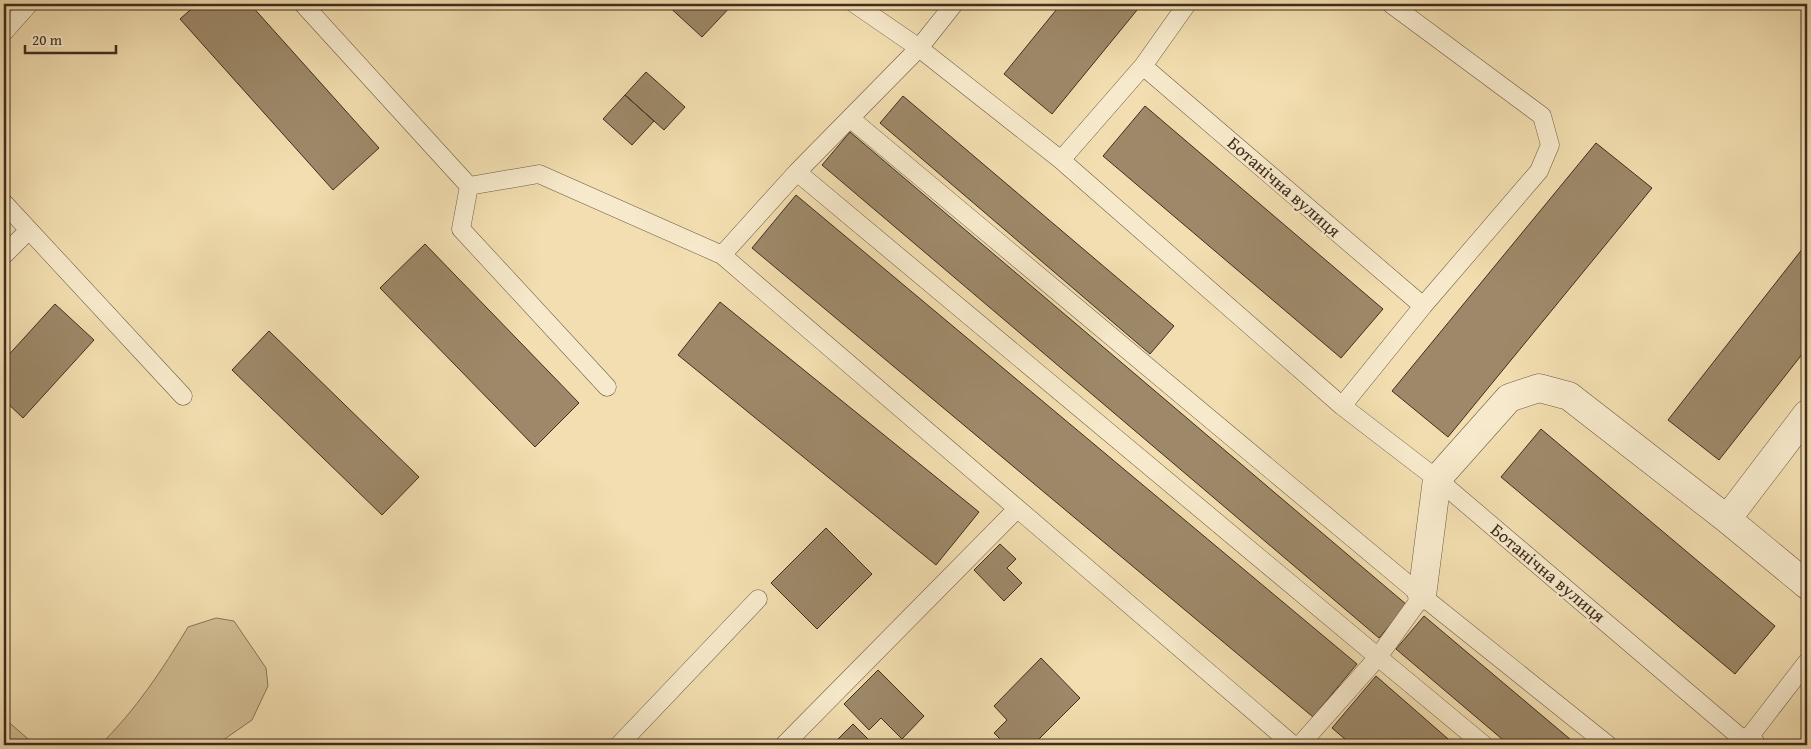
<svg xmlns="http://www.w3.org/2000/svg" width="1811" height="749" font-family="'Gentium Book Plus',serif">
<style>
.green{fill:#d4c097;stroke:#8a765a}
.building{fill:#9d8969;stroke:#402d1d}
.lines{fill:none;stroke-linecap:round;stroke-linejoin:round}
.lane-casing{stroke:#6c5942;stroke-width:19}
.street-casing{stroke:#6c5942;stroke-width:29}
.lane{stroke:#f7eacc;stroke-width:18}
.street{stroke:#f7eacc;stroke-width:28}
.labels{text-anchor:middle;stroke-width:4.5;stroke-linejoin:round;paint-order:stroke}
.street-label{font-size:18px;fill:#402d1d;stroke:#f7eacc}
</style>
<rect width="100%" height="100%" fill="#f2deb0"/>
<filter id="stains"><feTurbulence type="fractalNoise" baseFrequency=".004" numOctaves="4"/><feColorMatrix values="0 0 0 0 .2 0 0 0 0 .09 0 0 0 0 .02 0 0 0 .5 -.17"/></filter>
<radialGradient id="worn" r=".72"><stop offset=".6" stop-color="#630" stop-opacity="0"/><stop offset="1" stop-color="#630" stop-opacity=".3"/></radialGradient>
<path class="green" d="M216 618 234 621 266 668 268 686 252 720 216 745H100C135 711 163 669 188 627Z
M4 718 35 745H4Z"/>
<path class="building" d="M197 4H250L379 148 333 190 180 19Z
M666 4H733L702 37Z
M1061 4H1142L1052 114 1004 74Z
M646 72 685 107 664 130 625 95Z
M625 95 654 121 632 145 603 119Z
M903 96 1174 326 1150 354 880 123Z
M1145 106 1383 309 1341 358 1103 156Z
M850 132 1407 605 1379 638 822 165Z
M1596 143 1652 188 1448 437 1392 391Z
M796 195 1357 664 1313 717 752 248Z
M1807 243V348L1719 460 1668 420Z
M425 244 579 403 535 447 380 288Z
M720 302 979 512 936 565 678 355Z
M55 304 94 340 23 418 4 400V360Z
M269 331 419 477 382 515 232 370Z
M1541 429 1775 626 1735 674 1501 477Z
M826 528 872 574 817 629 771 583Z
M1000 544 1016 559 1007 568 1022 583 1004 601 974 570Z
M1424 616 1577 745H1509L1396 649Z
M1041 658 1080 698 1033 745H1006L994 733 1007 720 994 706Z
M878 670 924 716 902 739 881 718 869 730 844 704Z
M1376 676 1455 745H1352L1332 728Z
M853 724 874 745H832Z"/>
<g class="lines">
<g class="lane-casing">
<path id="lane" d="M303 4 469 186 461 229 607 387
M855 4 919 48 954 4
M1391 4 1542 116 1550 145 1539 171 1423 306
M4 32 29 4
M1143 66 1187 4
M851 119 1422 596 1378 657 1484 745
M1061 160 1143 66 1423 306 1342 406 1437 479 1746 742
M797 172 1378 657 1300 745
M469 186 539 174 722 255
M4 203 183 396
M4 255 29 230
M1422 596 1608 745
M619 745 758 599
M784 745 1017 509
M1293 745 722 255 797 172 919 48 1061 160 1342 406
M1743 745 1807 662"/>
</g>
<g class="street-casing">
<path id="street" d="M1727 519 1807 414
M1422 596 1437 479 1509 398 1539 388 1569 396 1727 519 1807 585
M1746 742 1751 745"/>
</g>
<use href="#lane" class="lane"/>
<use href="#street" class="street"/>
</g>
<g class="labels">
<g class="street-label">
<text transform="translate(1284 187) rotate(41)" y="6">Ботанічна вулиця</text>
<text transform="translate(1548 573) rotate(40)" y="6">Ботанічна вулиця</text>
</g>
</g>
<rect width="1811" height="749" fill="none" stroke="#f2deb0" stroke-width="20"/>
<rect x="5" y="5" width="1801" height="739" fill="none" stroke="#402d1d" stroke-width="2.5"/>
<rect x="10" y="10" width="1791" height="729" fill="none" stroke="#402d1d"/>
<path d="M25 45v8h91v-8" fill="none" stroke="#402d1d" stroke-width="2.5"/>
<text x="32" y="45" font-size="15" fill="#402d1d" stroke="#f7eacc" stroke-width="4" paint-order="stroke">20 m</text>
<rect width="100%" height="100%" filter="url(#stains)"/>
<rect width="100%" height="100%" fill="url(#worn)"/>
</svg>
